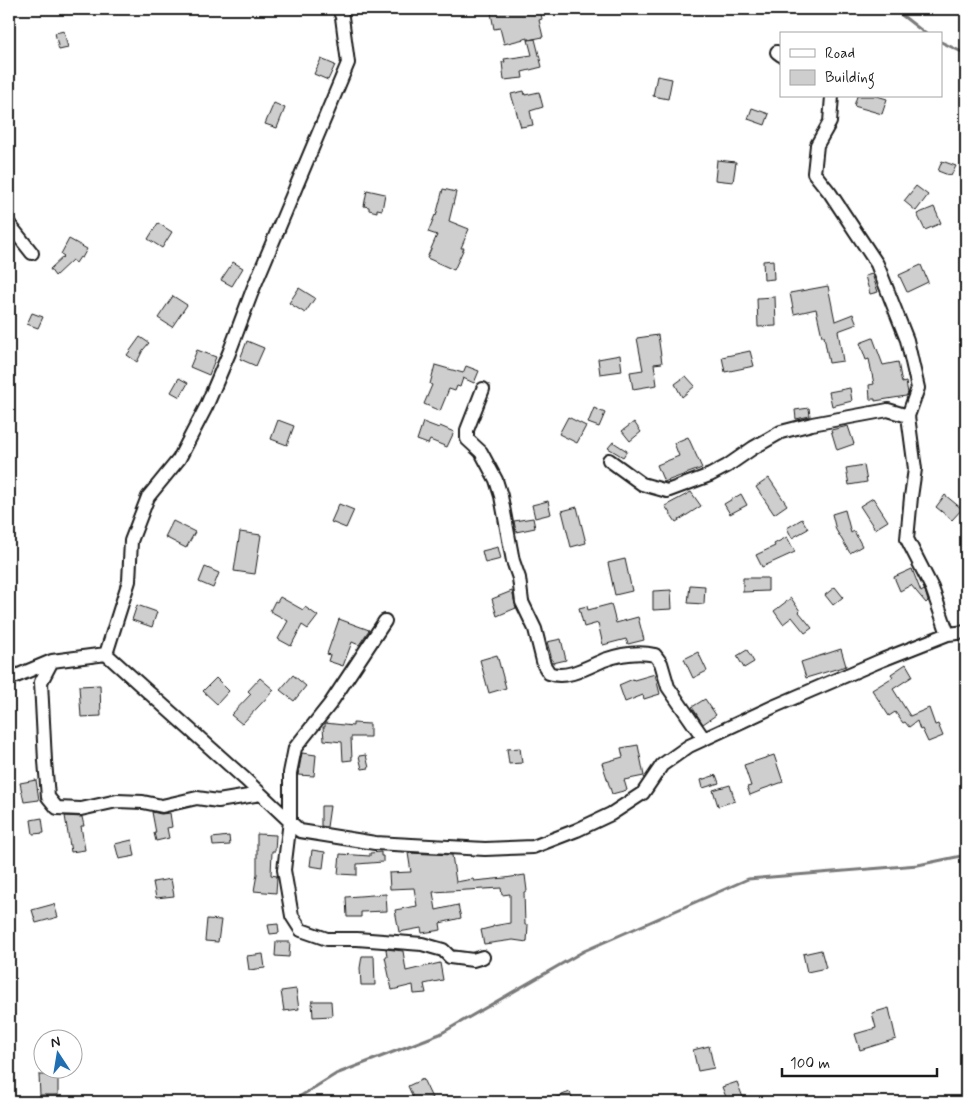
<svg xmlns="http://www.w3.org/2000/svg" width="975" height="1111" font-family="Mynerve,sans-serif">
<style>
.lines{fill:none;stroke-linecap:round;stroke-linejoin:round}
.stream{stroke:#7a7a7a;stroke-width:3}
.building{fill:#cecece;stroke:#1c1c1c}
.street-casing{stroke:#1c1c1c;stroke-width:16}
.street{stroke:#fff;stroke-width:12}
</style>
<rect width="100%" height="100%" fill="#fff"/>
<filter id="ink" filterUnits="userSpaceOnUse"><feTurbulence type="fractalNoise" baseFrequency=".02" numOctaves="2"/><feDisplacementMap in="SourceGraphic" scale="10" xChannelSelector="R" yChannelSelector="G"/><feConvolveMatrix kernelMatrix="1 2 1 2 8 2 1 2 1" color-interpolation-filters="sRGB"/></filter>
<g filter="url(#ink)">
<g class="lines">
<path class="stream" d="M894 9 926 34
M941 42 966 54
M291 1102 336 1074 440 1034 584 951 748 879 918 865 966 855"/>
</g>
<path class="building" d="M495 9H540L542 19 539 20 543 37 528 40V38L504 44 500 28 494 29 491 13 496 12Z
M64 31 68 48 59 50 55 33Z
M535 39 542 67 522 72 523 78 504 80 502 62H505L504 59 532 55 528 40Z
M321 59 335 65 328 80 314 74Z
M657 76 672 79 668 99 653 96Z
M524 91 525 95 539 92 543 107 530 111 533 125 521 127 511 94Z
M857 96H877L887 99 882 114 854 106Z
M274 103 285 108 277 128 265 124Z
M752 108 769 114 765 125 748 119Z
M717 160 736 162 733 182 715 180Z
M942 161 956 166 951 176 938 171Z
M916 186 928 195 916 211 904 201Z
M443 189 456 192 449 221 469 229 461 248H464L454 270 427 258 437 235 428 232 435 215 436 216Z
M367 190 385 194 382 210 377 209V212L369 210V207L364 206Z
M934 207 941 223 925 230 917 214Z
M158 223 172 232 162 248 148 239Z
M69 239 87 249 82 258 80 257 76 263 72 260 55 276 50 269 64 256 61 254Z
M773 260 774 279 764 280 763 261Z
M233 262 243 268 232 286 221 280Z
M921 265 928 282 907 292 899 275Z
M872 274 878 292 870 294 865 276Z
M828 286 835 321 853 314 857 324 838 331 843 361 829 363 824 336H822L816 309 794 314 790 293Z
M299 288 315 298 305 313 289 303Z
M173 296 187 305 172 327 158 318Z
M775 297 776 326 758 327 757 298Z
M32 313 43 317 38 328 27 324Z
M658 335 662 363 654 364 657 385 633 389 630 372 643 370 637 338Z
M140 337 149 343 143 350 137 362 127 355Z
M873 338 883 365 898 362 902 383 906 382 908 393 906 396 875 401V399H870L869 385 874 384 869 359 866 360 860 343Z
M247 341 264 348 256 366 240 359Z
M197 350 216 357 209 375 190 367Z
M750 351 754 366 725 372 722 357Z
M620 355 622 371 600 374 598 359Z
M435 365 463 373 466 366 479 371 474 383 463 378 460 387 457 386 455 391 449 389 440 411 424 404 432 385 430 384Z
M686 376 695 386 682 397 675 384Z
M179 378 188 383 180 397 171 392Z
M850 388 852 401 832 406 829 392Z
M594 408 605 413 599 427 588 423Z
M809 408 810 416 796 419 795 410Z
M568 417 586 426 577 443 559 434Z
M278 420 294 426 287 445 271 439Z
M423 422 439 428 440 426 454 432 447 447 430 440 428 444 417 440Z
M634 422 641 432 630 441 622 431Z
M848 426 854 444 837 450 831 430Z
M688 437 702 468 664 482 657 465 679 456 674 443Z
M613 442 627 451 623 457 608 448Z
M864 465 867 482 849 485 846 468Z
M769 478 787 505 774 514 756 487Z
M691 492 701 506 676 522 665 506Z
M741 494 747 505 730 514 724 504Z
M945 495 962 509 952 520 936 507Z
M873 498 888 521 875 529 860 506Z
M548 501 551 514 535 518 532 505Z
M339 504 354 510 346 528 331 522Z
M577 507 586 543 571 547 562 511Z
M845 510 851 533 854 531 862 546 850 553 836 530 832 514Z
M533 518 535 528 516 532 514 521Z
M802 519 808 529 792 538 787 528Z
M173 521 195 532 186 548 165 537Z
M240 532 261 535 255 574 234 571Z
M787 537 795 552 762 567 756 555 775 546 774 544Z
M498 547 501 559 485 563 482 551Z
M625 559 632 591 615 595 608 563Z
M205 567 219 573 213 588 199 582Z
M912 569 921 592 924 590 925 591 928 601 926 603 911 585 900 591 894 577Z
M743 578H768V591L743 592Z
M690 585 705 586 704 604 688 603Z
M835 587 843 597 833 605 825 595Z
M671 590 672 609 653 610V591Z
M512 591 516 608 497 616 492 599Z
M280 597 303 610 305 607 318 616 308 629 302 625 291 646 278 639 288 621 270 611 275 601 277 602Z
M791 598 800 611 799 612 812 628 805 633 792 617 783 624 774 611Z
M611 604 616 623 638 617 644 640 628 644 626 639 603 645 598 623 584 627 579 608 587 606 588 610Z
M137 605 157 612 152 627 132 620Z
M339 619 369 630 359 645 352 642 343 666 328 661 330 655 327 654Z
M561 639 566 660 553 663 547 642Z
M841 649 846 666 806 678 801 662Z
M747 650 754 662 744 668 737 656Z
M698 652 707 671 693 678 684 659Z
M497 655 506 688 489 693 480 660Z
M906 664 913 676 893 689 910 716 929 708 935 725 938 724 943 736 928 742 922 729 920 730 917 721 909 727 905 722 903 723 895 712 889 716 872 690 893 677 891 674Z
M655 674 660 694 644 699 643 695 625 702 619 685 633 679 634 680Z
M293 675 306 686 294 701 280 690Z
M216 678 229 691 217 704 203 691Z
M260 678 274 690 242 724 231 715 251 694 248 691Z
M100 685 101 716 81 717 79 686Z
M705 699 716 715 703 724 692 707Z
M325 723 353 726V723L370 724V737H351L352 760 343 761 342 742 324 740 323 727H325Z
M638 745 644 776 624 780 627 790 612 794 602 763 623 757 621 748Z
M520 748 522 763 509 764 507 749Z
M302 753 316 755 314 776 298 775Z
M366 755 369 768 362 769 359 756Z
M774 755 783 782 760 790V791L750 795 747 787 751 786 744 765Z
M716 775 719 783 703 788 701 780Z
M36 780 39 800 24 802 20 783Z
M730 785 735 801 718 806 713 790Z
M321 806H330L327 827 321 826Z
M152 812 161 814 170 813 172 827 167 828 169 838 156 841 154 833H156Z
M65 816 82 817 84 826H81L85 850 71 852Z
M42 818 44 833 33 834 31 820Z
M257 834 276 835 275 851H272L271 875 277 876 276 893 254 891 257 874Z
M229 836 230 845 213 846 212 838Z
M132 840 135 856 119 859 115 844Z
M312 850 325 852 323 868 310 866Z
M381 852V856H383V862L357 864V875L338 874 340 854 370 856V853Z
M408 853 452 855 456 882 473 879 474 881 505 878 525 875 527 891 524 892 525 925H528L527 942 513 940 484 944 481 930 493 927V926L510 923V894L502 895 501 888 433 892 436 910 458 905 461 918 440 923 441 930 422 933 421 928 399 932 395 910 417 906 414 888 390 889 389 873 411 872Z
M171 879 174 896 156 898 153 882Z
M386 894 387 911 361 912V917H347L346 897Z
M54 904 58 917 36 923 32 910Z
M207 919 221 920 218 942 205 941Z
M278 924 279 933 270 934 268 925Z
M276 942H290L289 957 275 956Z
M386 949 403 951 406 971 440 963 443 980 424 984 426 993 414 994 413 985 392 990 385 957H387Z
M821 950 826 968 807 972 803 954Z
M263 954 265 968 249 970 247 956Z
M362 956H374L375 985H361L360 968Z
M296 989 299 1009 284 1011 281 991Z
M312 1001H331L332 1016 313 1017Z
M889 1008 896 1039 860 1050 855 1034 876 1028 872 1013Z
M709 1046 714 1068 698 1071 693 1050Z
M39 1075H58V1095H40Z
M423 1079 432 1098 422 1102H415L408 1086Z
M737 1082 744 1100 738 1102H728L722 1087Z
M570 1092 574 1102H546V1101Z"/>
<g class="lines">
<g class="street-casing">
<path id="street" d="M777 52 781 55
M832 96 830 122 817 145 814 173 830 193 877 264 907 340 918 388 908 416 915 469 911 497 907 539 932 588 948 634
M9 224 32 253
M483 389 467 430V439L481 452 496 480 501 496 513 561 519 578 522 602 535 629 544 665 549 673C566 680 588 667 604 660 621 654 638 651 655 655L661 663 668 687 704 739
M609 460 642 484 667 491 710 475 727 466 753 448 781 432 812 424 888 410 908 416
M385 621 330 704 295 748 290 773V821L284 870 292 916 301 930 327 939H357L422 944 443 950 450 957 473 960 483 957
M106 654 129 581 131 541 148 497 179 459 206 407 229 353 253 289 348 63 342 17 339 9
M52 661 41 682 45 761 48 797 57 808 81 809 117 801 143 802 162 806 197 798 218 801 261 794
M9 679 52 661 106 654 245 779 300 831 375 843 485 849 533 847 577 830 611 814 643 793 662 765 689 746 775 706 882 660 948 634 966 632"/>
</g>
<use href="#street" class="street"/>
</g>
</g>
<rect width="975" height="1111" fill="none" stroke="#fff" stroke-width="30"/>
<rect x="15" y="15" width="945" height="1081" fill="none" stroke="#1c1c1c" stroke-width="2" filter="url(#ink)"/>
<rect x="780" y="32" width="162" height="65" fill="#ffffff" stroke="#a4a4a4"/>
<rect x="790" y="49" width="25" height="8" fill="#ffffff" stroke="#a4a4a4"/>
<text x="825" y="58" font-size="15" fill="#1c1c1c">Road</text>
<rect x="790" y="70" width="25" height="15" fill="#cecece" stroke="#a4a4a4"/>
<text x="825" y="82" font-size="15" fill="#1c1c1c">Building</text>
<g transform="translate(58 1054) rotate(348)"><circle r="24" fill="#ffffff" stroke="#a4a4a4"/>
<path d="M0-4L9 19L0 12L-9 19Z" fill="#1f6fb2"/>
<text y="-8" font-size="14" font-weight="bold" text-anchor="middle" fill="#1c1c1c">N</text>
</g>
<path d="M782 1068v8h155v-8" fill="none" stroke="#1c1c1c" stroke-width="2.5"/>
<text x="790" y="1068" font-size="15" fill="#1c1c1c" stroke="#ffffff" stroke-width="4" paint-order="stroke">100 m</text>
</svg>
